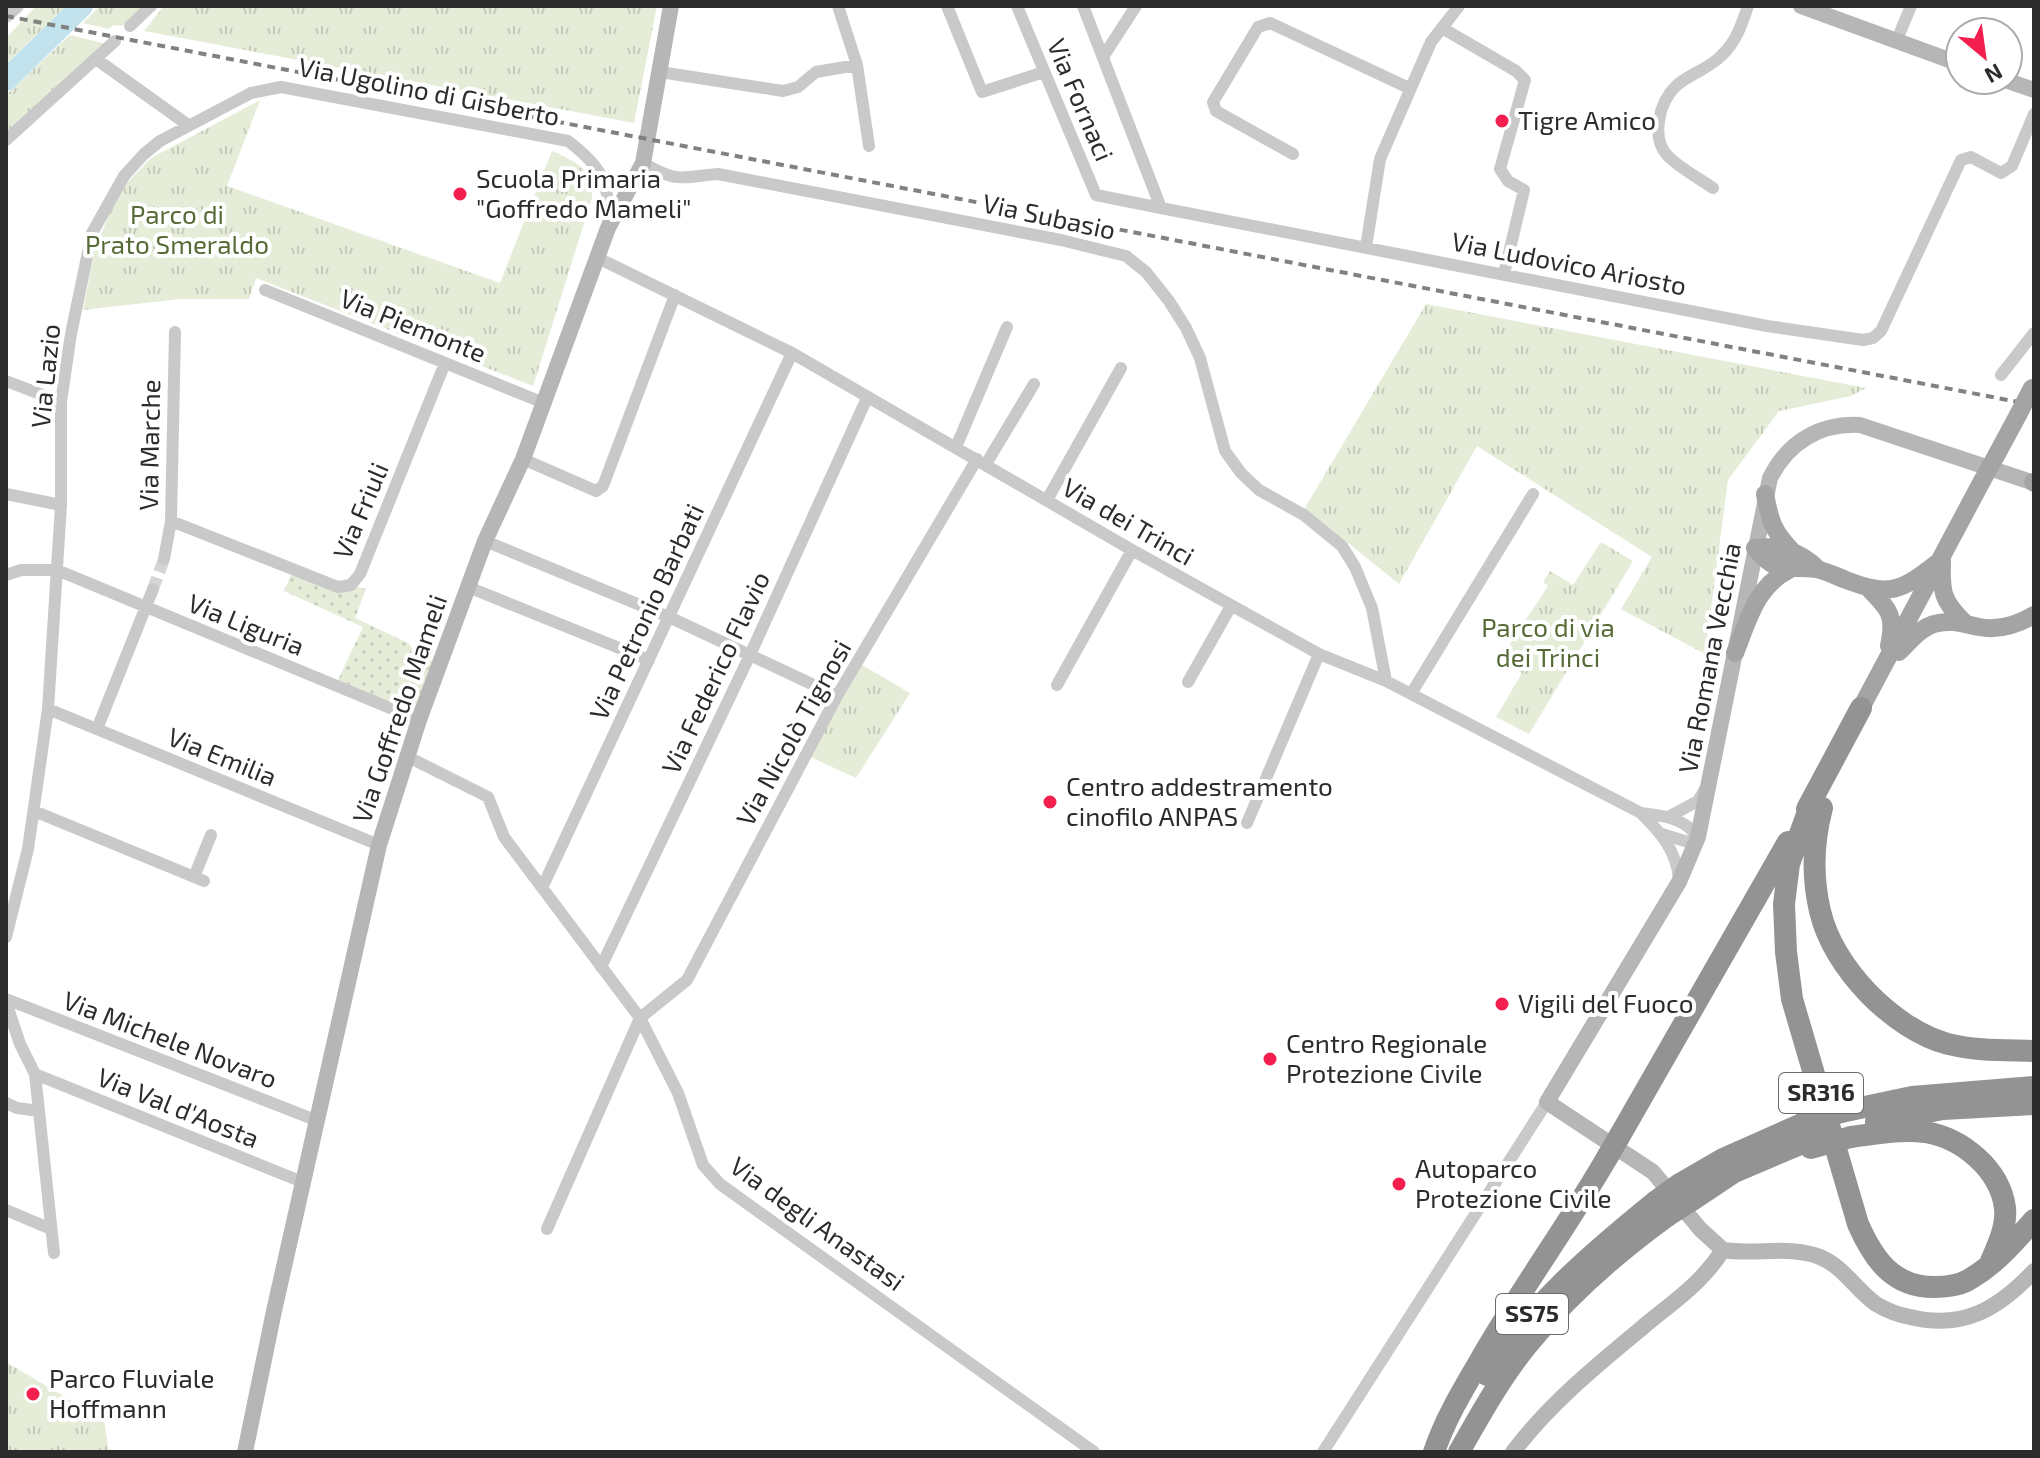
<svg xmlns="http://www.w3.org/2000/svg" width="2040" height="1458" font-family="'Exo 2',sans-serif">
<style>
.grass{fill:url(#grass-tufts)}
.garden{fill:url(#garden-dots)}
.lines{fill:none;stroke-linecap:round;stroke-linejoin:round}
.river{stroke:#c2e3ed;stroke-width:22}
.street-tunnel{stroke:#d5d5d5;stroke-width:12;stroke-dasharray:12 6;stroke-linecap:butt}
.street{stroke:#c9c9c9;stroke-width:12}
.secondary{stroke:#b6b6b6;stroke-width:16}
.primary{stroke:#a4a4a4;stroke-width:18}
.highway{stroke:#939393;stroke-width:22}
.rail{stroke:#818181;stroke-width:4;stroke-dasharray:8 6;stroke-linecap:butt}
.primary-bridge{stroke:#a4a4a4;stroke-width:18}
.highway-bridge{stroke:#939393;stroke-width:22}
.poi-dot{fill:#f31f4e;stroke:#fff;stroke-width:3}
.labels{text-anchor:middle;stroke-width:8;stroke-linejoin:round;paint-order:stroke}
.shield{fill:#fff;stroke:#6b6b6b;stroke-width:2}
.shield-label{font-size:24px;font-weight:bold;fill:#2c2c2c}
.street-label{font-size:26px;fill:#2c2c2c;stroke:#fff}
.poi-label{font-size:26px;fill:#2c2c2c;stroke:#fff;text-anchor:start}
.park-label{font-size:26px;fill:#576b37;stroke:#fff}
</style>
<defs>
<pattern id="grass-tufts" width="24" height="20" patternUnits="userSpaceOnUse" patternTransform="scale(2)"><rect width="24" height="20" fill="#e5ecd8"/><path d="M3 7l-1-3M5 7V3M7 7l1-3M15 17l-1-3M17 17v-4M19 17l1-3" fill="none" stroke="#c5cbba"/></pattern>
<pattern id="garden-dots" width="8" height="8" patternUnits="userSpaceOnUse" patternTransform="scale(2)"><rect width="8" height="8" fill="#e5ecd8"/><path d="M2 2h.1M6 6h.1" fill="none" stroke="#c5cbba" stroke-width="1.8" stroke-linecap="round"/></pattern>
</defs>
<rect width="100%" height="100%" fill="#fff"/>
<path class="grass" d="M36 6H66L6 64V38Z
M100 6H145L122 26 113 25 109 29 83 23Z
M164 6H657L634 123 144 31Z
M70 35 106 44 6 135V95Z
M260 100 227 186 500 283 552 151C577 162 593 169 592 198L533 386 256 278 249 299H180L83 310 95 250 109 214 127 183 151 158Z
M1426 304 1866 388 1851 396 1779 411 1728 480 1705 654 1621 609 1652 557 1477 446 1399 584 1305 508Z
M1601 542 1633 561 1529 734 1496 717 1522 673 1500 659 1548 586 1543 582 1550 571 1573 585Z
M857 662 910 693 856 778 806 755Z
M6 1362 104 1420 109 1452H6Z"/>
<path class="garden" d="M292 573 366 589 355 618 408 643 417 654 435 662 416 714 338 680 363 627 284 591Z"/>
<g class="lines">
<path class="river" d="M6 80 82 6"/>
<path class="street-tunnel" d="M153 589 164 559"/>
<path class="street" d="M838 6 857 65 869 146
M947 6 982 92 1044 72
M1017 6 1096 195 1161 208
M1083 6 1161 208 1767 326 1863 340 1873 338 1881 331 1961 160 1971 157 2001 173 2012 166 2034 114
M6 17 18 6
M130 26 151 6
M1442 28 1516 71 1525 80 1500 169 1508 181 1524 190 1504 274
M1896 42 1911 6
M1103 57 1136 6
M96 59 188 125
M660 72 783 91 798 87 816 72 857 65
M6 140 115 41
M1293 154 1216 111 1213 102 1258 27 1270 23 1409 88
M643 163C680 184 679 177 718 174L1061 240 1126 256 1146 272 1169 301 1186 328 1200 358 1225 451 1241 473 1259 490 1304 515 1342 546 1355 567 1372 608 1386 681
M1713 188C1699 178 1679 168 1667 155 1651 137 1659 102 1676 86 1689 74 1709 69 1722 55 1736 42 1742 24 1748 6
M1366 247 1380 159 1431 42 1459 6
M598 258 792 353 1132 550 1319 654 1386 681 1641 813C1661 833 1676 850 1679 879
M265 290 544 403
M2001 375 2034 333
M6 381 61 402
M956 447 1007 327
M523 459 596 491 603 486 675 295
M986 464 1034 384
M6 494 61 505
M1047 500 1121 368
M171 521 338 587 351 585 360 574 445 363
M485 541 669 617 837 696
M164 559 171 521 175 332
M6 575 21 570H57L419 720
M468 587 649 660
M1188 682 1231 606
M1057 685 1132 550
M1411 694 1533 494
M48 709 379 845
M97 729 153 589
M408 757 488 797 504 837 640 1018 678 1093 703 1165 720 1184 1094 1452
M34 811 204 881
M1641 813C1664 816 1683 817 1698 837L1688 842 1662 834
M1670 816 1698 801 1705 789
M1247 823 1319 654
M194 877 211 835
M542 888 792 353
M6 937 28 849 48 709 61 505V402L71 334 92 233 124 176 144 154 160 141 251 93 281 87 568 141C601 166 611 183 608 225
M601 967 750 655 867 398
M6 999 318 1121
M6 1002 20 1044 35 1074 54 1253
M35 1074 305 1183
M6 1103 17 1108 39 1111
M6 1210 51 1229
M547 1229 640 1018 687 980 837 696 977 459
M1323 1452 1547 1102"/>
<path class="secondary" d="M1801 6 1960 64
M2005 80 2034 90
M1723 1250 1700 1229 1653 1172 1547 1102 1679 882 1698 837 1770 478C1788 442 1820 423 1860 425L2034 483
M1723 1250C1754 1255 1790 1245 1820 1257 1844 1267 1856 1290 1876 1304 1886 1310 1899 1315 1910 1317 1963 1330 1998 1309 2034 1271
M245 1452 274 1311 379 845 419 720 485 541 523 459 608 228 643 163 671 6
M1513 1452C1549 1404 1597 1365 1643 1327 1674 1301 1701 1284 1723 1250"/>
<path class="primary" d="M1997 454 2018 415
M2033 482 2034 483
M1765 494C1770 521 1773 531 1792 551
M1755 548C1777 576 1786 565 1816 569 1826 571 1836 576 1846 580 1890 597 1901 591 1937 563
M1755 548C1781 545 1799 551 1818 569
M1942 561C1941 592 1942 601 1965 623
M1870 590C1891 611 1895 617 1889 646
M1899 652C1909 642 1920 628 1934 624 1949 619 1964 624 1979 627 1999 631 2017 625 2034 615
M1735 653C1748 621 1756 586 1789 570
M1861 708 1982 481"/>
<path class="highway" d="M1813 798 1789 864 1784 904 1786 952 1792 999 1858 1224C1873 1258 1892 1287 1934 1287 1946 1287 1959 1286 1970 1279 1996 1264 2014 1242 2034 1220
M1822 808C1813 842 1812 877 1820 911 1833 968 1893 1029 1948 1044 1976 1051 2005 1050 2034 1051
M1807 809 1861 708
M1841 1112 1912 1097 2034 1087
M1876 1122 1943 1109 2034 1104
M1619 1137 1788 842
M1851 1137C1875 1134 1900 1129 1925 1132 1962 1138 2000 1169 2005 1208 2007 1226 1998 1245 1991 1261
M1680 1184 1723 1159 1802 1124
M1692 1200 1734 1172 1812 1139
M1487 1375C1531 1305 1592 1253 1655 1202
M1434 1452C1445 1420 1461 1393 1478 1364 1518 1293 1567 1227 1608 1156
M1459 1452C1480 1415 1501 1377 1528 1344 1568 1295 1616 1253 1667 1216"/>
<path class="rail" d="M6 16 2034 405"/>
<path class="primary-bridge" d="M2018 415 2032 388
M1982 481 1997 454"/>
<path class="highway-bridge" d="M1802 1124 1841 1112
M1811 1148 1851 1137
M1608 1156 1619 1137
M1655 1202 1680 1184
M1667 1216 1692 1200"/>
</g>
<g class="poi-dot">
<circle cx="1502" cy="121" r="8"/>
<circle cx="460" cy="194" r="8"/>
<circle cx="1050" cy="802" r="8"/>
<circle cx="1502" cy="1004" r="8"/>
<circle cx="1270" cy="1059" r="8"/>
<circle cx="1399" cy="1184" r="8"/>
<circle cx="33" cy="1394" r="8"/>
</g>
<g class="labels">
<g class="shield">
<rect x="1779" y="1073" width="84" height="40" rx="6"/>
<rect x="1496" y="1294" width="72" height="40" rx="6"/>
</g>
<g class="shield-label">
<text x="1821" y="1101">SR316</text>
<text x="1532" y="1322">SS75</text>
</g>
<g class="street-label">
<text transform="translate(429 92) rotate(11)" y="9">Via Ugolino di Gisberto</text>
<text transform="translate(1080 100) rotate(67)" y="9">Via Fornaci</text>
<text transform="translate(1049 217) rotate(12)" y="9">Via Subasio</text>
<text transform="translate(1569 264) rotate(11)" y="9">Via Ludovico Ariosto</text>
<text transform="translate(413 326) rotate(22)" y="9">Via Piemonte</text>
<text transform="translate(46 376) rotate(-84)" y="9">Via Lazio</text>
<text transform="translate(150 445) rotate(-89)" y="9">Via Marche</text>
<text transform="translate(361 511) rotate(-67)" y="9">Via Friuli</text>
<text transform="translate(1128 522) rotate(30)" y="9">Via dei Trinci</text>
<text transform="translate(647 612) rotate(-65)" y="9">Via Petronio Barbati</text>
<text transform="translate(246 625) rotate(22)" y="9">Via Liguria</text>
<text transform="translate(1710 658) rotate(-79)" y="9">Via Romana Vecchia</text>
<text transform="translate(716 673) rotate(-65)" y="9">Via Federico Flavio</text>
<text transform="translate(400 709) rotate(-71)" y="9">Via Goffredo Mameli</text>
<text transform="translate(794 733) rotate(-61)" y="9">Via Nicolò Tignosi</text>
<text transform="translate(222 757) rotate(22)" y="9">Via Emilia</text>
<text transform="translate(170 1040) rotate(21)" y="9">Via Michele Novaro</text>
<text transform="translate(178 1108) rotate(22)" y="9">Via Val d'Aosta</text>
<text transform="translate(817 1224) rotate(36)" y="9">Via degli Anastasi</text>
</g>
<g class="poi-label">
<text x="1518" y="130">Tigre Amico</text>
<text x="476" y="188">Scuola Primaria<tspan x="476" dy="30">"Goffredo Mameli"</tspan></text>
<text x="1066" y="796">Centro addestramento<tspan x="1066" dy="30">cinofilo ANPAS</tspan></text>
<text x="1518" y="1013">Vigili del Fuoco</text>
<text x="1286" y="1053">Centro Regionale<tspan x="1286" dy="30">Protezione Civile</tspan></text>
<text x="1415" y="1178">Autoparco<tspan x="1415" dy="30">Protezione Civile</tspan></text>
<text x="49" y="1388">Parco Fluviale<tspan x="49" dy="30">Hoffmann</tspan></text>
</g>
<g class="park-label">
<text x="177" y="224">Parco di<tspan x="177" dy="30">Prato Smeraldo</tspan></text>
<text x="1548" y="637">Parco di via<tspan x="1548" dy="30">dei Trinci</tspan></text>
</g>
</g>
<rect width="2040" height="1458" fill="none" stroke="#2c2c2c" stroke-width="16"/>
<g transform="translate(1984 56) rotate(151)"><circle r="38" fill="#ffffff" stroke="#ababab" stroke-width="2"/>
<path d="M0-6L14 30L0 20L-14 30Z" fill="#f31f4e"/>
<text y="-12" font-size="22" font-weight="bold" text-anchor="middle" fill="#2c2c2c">N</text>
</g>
</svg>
